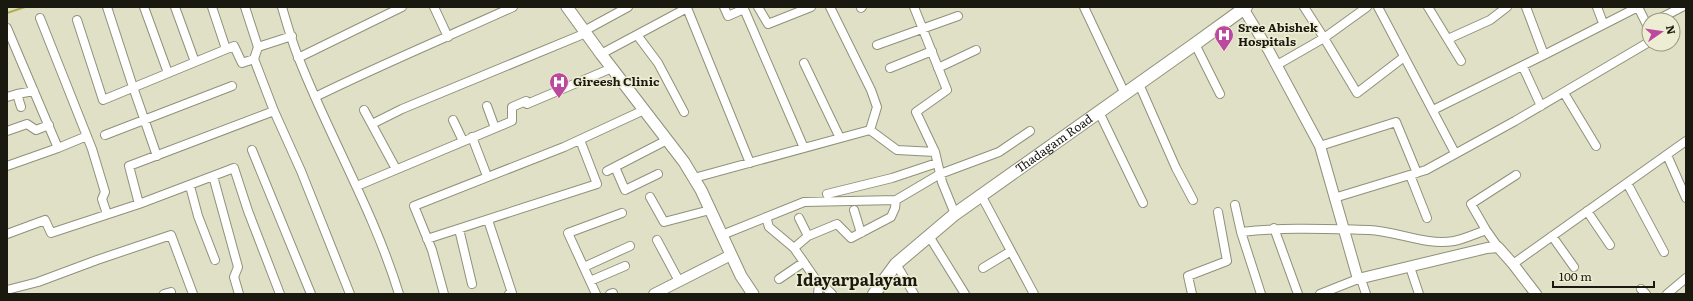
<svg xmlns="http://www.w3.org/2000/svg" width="1693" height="301" font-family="Literata,serif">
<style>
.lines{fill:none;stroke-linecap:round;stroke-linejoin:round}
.stream{stroke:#b2ae50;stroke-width:2}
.minor-casing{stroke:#919079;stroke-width:10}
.tertiary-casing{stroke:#919079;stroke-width:12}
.secondary-casing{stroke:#919079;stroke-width:13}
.primary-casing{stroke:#919079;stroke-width:14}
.minor{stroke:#fff;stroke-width:8}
.tertiary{stroke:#fff;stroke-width:10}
.secondary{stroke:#fff;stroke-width:11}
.primary{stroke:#fff;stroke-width:12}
.labels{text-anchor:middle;stroke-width:3.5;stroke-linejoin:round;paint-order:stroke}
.poi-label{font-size:12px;font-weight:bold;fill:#191910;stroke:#ededd4;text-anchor:start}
.street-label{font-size:12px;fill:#191910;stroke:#ededd4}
.district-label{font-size:16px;font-weight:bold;fill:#191910;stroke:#ededd4}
</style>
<rect width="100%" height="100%" fill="#e0e0c7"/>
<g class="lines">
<path class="stream" d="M7 13 25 7"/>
<g class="minor-casing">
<path id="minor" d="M107 7 133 87 157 156
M144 7 168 73
M175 7 195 62
M212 7 226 49
M245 7 258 47 254 59 274 111 301 171 350 294
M282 7C287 24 292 42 299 59 330 138 374 212 399 294
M434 7 448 37
M724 7 728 16 744 9 804 148
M758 7 768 24 811 7
M830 7 871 90 877 107 870 130
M914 7 947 90 916 112 935 152 942 182 955 214
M1084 7 1125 94
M1304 7 1324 38 1367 7
M1378 7 1455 153
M1428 7 1461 61
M1526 7 1544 55 1638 7
M1597 7 1603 23
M1638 7 1647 25 1649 24
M861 8 862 7
M40 18 92 149 105 192 102 199 107 214
M77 20 103 100 234 46 242 63 254 59
M1657 20 1682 7
M584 31 628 7
M637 35 658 63 684 112
M1448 39 1490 20 1507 7
M1195 44 1220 94
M877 45 958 16
M258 47 292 36
M601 54 687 8 750 163
M298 58 402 7
M804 63 840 138
M1277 65 1324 38 1357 93 1404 57
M1523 67 1541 106
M890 68 932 51
M938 68 976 50
M1139 84 1176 168 1193 200
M1564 93 1596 146
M17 94 34 91
M7 97 17 94 21 107
M315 97C380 65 447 37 513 7
M487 106 495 128
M364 110 396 169
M1433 110 1544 55
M1099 112 1143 203
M453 120 463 141
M372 124 402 109 586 33
M7 131 27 124 36 130 49 125
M105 135 232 86
M472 137 487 176
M1320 146 1396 122 1417 173
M58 148 87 136
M252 150 311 294
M1667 155 1686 198
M7 166 58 148 7 28
M615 167 625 190 658 174
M607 171 667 140
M1410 175 1427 218
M213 176 238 267 234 277 239 294
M694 178 870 130 897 150 935 152
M1627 183 1664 252
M190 186 198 216 215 260
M357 186 512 121V107L526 101 527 104 612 68
M827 194 892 178 937 163
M981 195 1034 294
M650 197 664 222 710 210
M1334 198 1426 170 1515 121 1649 42
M139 204 129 166 274 111
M1235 205 1241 232 1261 294
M854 210 861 233
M1587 211 1610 245
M766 217 769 227 794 248 819 284 818 294
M799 218 808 236
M488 220 512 293 509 294
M1274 228 1298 294
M459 229 472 284
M1241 232C1283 227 1327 229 1369 230 1397 231 1425 246 1454 241 1464 239 1475 234 1486 230
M7 234 45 220 51 233 139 204 234 168 248 211 280 294
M722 235 804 202 896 200
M929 236 965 294
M1552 236 1574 267
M427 239 597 184 580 140
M657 240 679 281
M1498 247 1486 230 1471 204 1516 175
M794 248 808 236 837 224 851 238 891 217 895 208 896 200 940 174 999 152 1030 131
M896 264 914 294
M1513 264 1686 141
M584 267 630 246
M1410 267 1419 294
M983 268 1011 251
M779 279 804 262
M1361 279 1366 294
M590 281 625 266
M819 284 824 286 832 294
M1641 289 1646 294
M7 290 38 282 97 260 171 235 193 294
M164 294 171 292
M444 294 432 250 414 206 564 147 644 110
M596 294 568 233 622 213
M610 294 613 293
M1192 294 1188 276 1227 261 1218 212
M1320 294 1358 279
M1667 294 1686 278"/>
</g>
<g class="tertiary-casing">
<path id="tertiary" d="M1243 8 1269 51 1320 146 1358 279 1487 248 1498 247 1513 264 1536 294
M654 294 731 255"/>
</g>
<g class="secondary-casing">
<path id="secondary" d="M567 7 601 54 684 162 701 190 741 276 753 294"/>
</g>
<g class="primary-casing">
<g id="primary">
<path id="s1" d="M874 294 896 264 955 214 1195 44 1246 7"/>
</g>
</g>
<use href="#minor" class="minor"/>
<use href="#tertiary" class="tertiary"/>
<use href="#secondary" class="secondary"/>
<use href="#primary" class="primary"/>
</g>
<defs>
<g id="hospital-pin" transform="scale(1)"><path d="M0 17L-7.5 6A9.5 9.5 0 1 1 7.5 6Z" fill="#bc48a0" stroke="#ededd4"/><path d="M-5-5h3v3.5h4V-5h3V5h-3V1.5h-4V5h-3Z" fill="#fff"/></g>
</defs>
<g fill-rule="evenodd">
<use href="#hospital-pin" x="1224" y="35"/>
<use href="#hospital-pin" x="559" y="82"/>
</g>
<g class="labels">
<g class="poi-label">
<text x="1238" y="32">Sree Abishek<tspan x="1238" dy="14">Hospitals</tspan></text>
<text x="573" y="86">Gireesh Clinic</text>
</g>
<g class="street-label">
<text dy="4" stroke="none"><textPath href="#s1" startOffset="236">Thadagam Road</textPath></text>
</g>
<g class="district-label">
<text x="857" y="286">Idayarpalayam</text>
</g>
</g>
<rect width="1693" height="301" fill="none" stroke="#191910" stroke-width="16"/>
<g transform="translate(1661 32) rotate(77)"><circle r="19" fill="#ededd4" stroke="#989886"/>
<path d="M0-3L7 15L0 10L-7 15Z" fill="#bc48a0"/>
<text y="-6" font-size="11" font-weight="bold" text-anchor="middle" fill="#191910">N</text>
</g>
<path d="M1553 281v6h101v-6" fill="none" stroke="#191910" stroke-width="2"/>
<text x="1559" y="281" font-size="12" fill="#191910" stroke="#ededd4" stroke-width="3" paint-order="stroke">100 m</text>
</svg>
